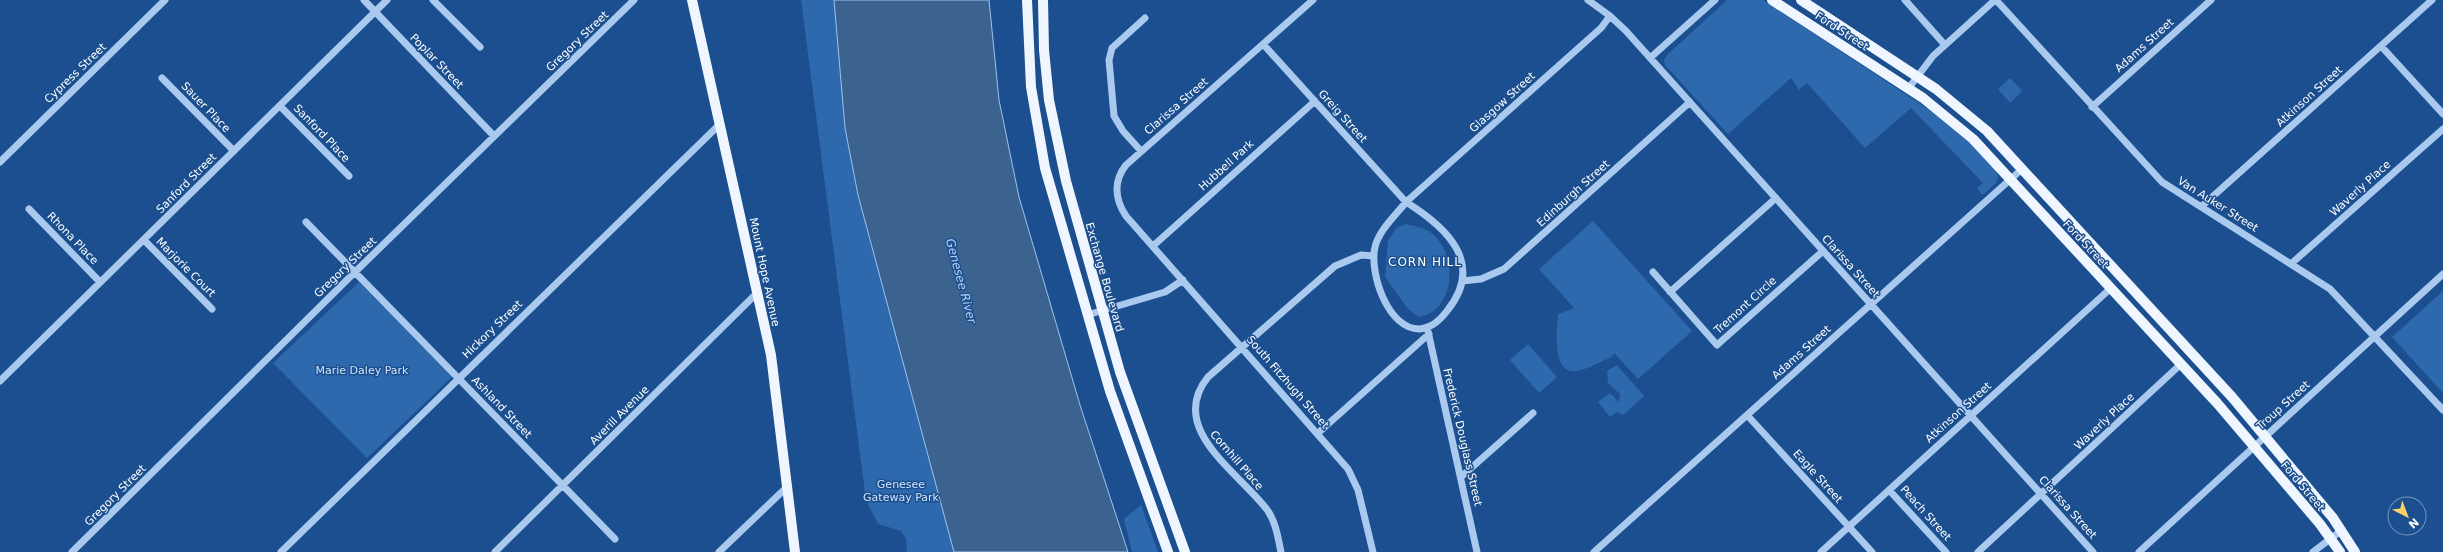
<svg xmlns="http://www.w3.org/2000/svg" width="2443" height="552" font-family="'DejaVu Sans',sans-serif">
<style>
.green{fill:#2e69ad}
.water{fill:#3c6290;stroke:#9cc4f0}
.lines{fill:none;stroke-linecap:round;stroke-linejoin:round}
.minor{stroke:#a9c9ee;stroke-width:7}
.major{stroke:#f0f6ff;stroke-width:10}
.labels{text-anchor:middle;stroke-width:3;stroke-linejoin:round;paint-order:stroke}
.street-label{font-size:11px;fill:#fff;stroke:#1b4f8f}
.park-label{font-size:11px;fill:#cfe3fa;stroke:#1b4f8f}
.neighbourhood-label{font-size:12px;letter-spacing:1px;fill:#fff;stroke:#1b4f8f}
.water-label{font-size:12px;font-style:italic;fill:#b5d3f5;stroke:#1b4f8f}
</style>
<rect width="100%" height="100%" fill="#1b4f8f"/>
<path class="green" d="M801 0H834L845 128 858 195 954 552H907L906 539 901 531 878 524 866 500Z
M1727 0H1763L1931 111 1969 142 1996 171 1998 177 1996 183 1984 194H1981L1977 188 1983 183 1911 108 1865 148 1807 83 1799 90 1791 78 1728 134 1665 65 1664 60 1667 55Z
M2010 78 2022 91 2010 103 1998 89Z
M1593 221 1692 331 1638 379 1614 353 1612 357C1601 361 1589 369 1577 371 1551 375 1557 330 1558 314L1574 308 1539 269Z
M1406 224C1413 226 1423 227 1430 232 1458 251 1457 311 1419 317L1408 309 1385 277 1388 241 1396 228Z
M359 282 452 377 367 458 273 363Z
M2443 291V393L2392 337Z
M1528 344 1557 377 1539 393 1510 360Z
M1617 365 1644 396 1623 415 1617 412 1610 417 1598 402 1610 393 1619 402 1620 394 1608 383 1607 371Z
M1141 505 1158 552H1132L1124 519Z"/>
<path class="water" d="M834 0H989L999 100 1019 197 1080 405 1128 552H954L858 195 845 128Z"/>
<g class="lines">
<path class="minor" d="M364 0 494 136
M433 0 480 47
M1313 0 1126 165C1113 181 1115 200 1126 216L1348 469 1358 490 1373 552
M1588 0 1610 16 1626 31 2093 552
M1905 0 1945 45
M1996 0 2162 182 2330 289 2443 410
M1263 44 1406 202C1446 227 1486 263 1447 311 1441 319 1431 328 1420 329 1388 330 1369 273 1375 247 1379 230 1396 215 1406 202L1601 28 1610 16
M2381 46 2443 114
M1650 58 1715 0
M162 78 234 151
M1908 89 1933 56 1995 0
M280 106 349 176
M2092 107 2211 0
M1141 151 1123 131 1114 116 1109 60 1112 48 1145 18
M0 162 165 0
M2201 207 2432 0
M29 209 100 282
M306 222 615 539
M144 240 212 309
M1153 246 1315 101
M2292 263 2443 129
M1653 272 1717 345 1823 251
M1462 281 1481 279 1504 269 1690 102
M1670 292 1776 198
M1087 315 1165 292 1183 280
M1427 327 1477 552
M0 381 387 0
M1747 415 1872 552
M1318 433 1429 334
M1461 477 1533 413
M1889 490 1946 552
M72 552 354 273 634 0
M281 552 720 124
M495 552 757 293
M719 552 788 486
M1281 552C1278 538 1276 523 1268 511 1240 473 1166 429 1208 377L1335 266 1361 255 1374 256
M1594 552 2022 169
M1821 552 2111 288
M1978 552 2181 364
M2139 552 2443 274
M2313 552 2342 530"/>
<path class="major" d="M692 0 771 355 795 552
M1027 0 1031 87 1045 168 1110 391 1168 552
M1043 0 1044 50 1049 100 1066 181 1120 372 1185 552
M1772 0 1923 98 1973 139 2217 403 2320 524 2340 552
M1801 0 1936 89 1987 131 2232 397 2333 518 2355 552"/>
</g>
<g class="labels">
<g class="street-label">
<text transform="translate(1842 31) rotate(33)" y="4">Ford Street</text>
<text transform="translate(577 41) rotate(-44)" y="4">Gregory Street</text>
<text transform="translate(2144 45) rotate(-42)" y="4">Adams Street</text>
<text transform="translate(437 61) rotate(46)" y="4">Poplar Street</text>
<text transform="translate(75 73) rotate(-44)" y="4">Cypress Street</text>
<text transform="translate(2309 96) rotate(-42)" y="4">Atkinson Street</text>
<text transform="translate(1502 102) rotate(-42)" y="4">Glasgow Street</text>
<text transform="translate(1176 106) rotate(-41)" y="4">Clarissa Street</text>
<text transform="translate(206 107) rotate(46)" y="4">Sauer Place</text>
<text transform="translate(1343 116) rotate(48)" y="4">Greig Street</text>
<text transform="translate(322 133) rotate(46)" y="4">Sanford Place</text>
<text transform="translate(1226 165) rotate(-42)" y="4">Hubbell Park</text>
<text transform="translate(186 183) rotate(-45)" y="4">Sanford Street</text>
<text transform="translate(2360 188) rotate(-42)" y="4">Waverly Place</text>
<text transform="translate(1573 193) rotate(-42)" y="4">Edinburgh Street</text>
<text transform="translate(2218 204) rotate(32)" y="4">Van Auker Street</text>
<text transform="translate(73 238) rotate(46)" y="4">Rhona Place</text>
<text transform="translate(2086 244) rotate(47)" y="4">Ford Street</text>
<text transform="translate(1851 266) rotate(48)" y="4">Clarissa Street</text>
<text transform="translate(186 267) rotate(45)" y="4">Marjorie Court</text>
<text transform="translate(345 267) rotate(-44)" y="4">Gregory Street</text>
<text transform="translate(765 272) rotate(78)" y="4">Mount Hope Avenue</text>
<text transform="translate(1105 277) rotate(74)" y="4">Exchange Boulevard</text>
<text transform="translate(1745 305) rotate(-42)" y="4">Tremont Circle</text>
<text transform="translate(492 329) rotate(-44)" y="4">Hickory Street</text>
<text transform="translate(1801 352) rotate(-42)" y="4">Adams Street</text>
<text transform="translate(1288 382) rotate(49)" y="4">South Fitzhugh Street</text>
<text transform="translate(2283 405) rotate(-42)" y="4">Troup Street</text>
<text transform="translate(502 407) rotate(46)" y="4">Ashland Street</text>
<text transform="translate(1958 412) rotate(-42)" y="4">Atkinson Street</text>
<text transform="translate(619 415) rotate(-45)" y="4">Averill Avenue</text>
<text transform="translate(2104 421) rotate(-43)" y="4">Waverly Place</text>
<text transform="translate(1463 437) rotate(77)" y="4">Frederick Douglass Street</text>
<text transform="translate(1237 460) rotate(49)" y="4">Cornhill Place</text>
<text transform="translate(1818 476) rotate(48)" y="4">Eagle Street</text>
<text transform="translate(2303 486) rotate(50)" y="4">Ford Street</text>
<text transform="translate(115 495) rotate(-45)" y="4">Gregory Street</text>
<text transform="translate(2068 507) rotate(48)" y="4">Clarissa Street</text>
<text transform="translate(1926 513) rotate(48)" y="4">Peach Street</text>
</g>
<g class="park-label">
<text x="362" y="374">Marie Daley Park</text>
<text x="901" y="488">Genesee<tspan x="901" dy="13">Gateway Park</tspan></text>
</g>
<g class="neighbourhood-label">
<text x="1425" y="266">CORN HILL</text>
</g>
<g class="water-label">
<text transform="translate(961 281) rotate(75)" y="4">Genesee River</text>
</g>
</g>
<g transform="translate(2407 516) rotate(138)"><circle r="19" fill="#1b4f8f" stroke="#7695bc"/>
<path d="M0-3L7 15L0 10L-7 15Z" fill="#ffd166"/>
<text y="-6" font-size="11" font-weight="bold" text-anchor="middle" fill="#ffffff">N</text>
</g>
</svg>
